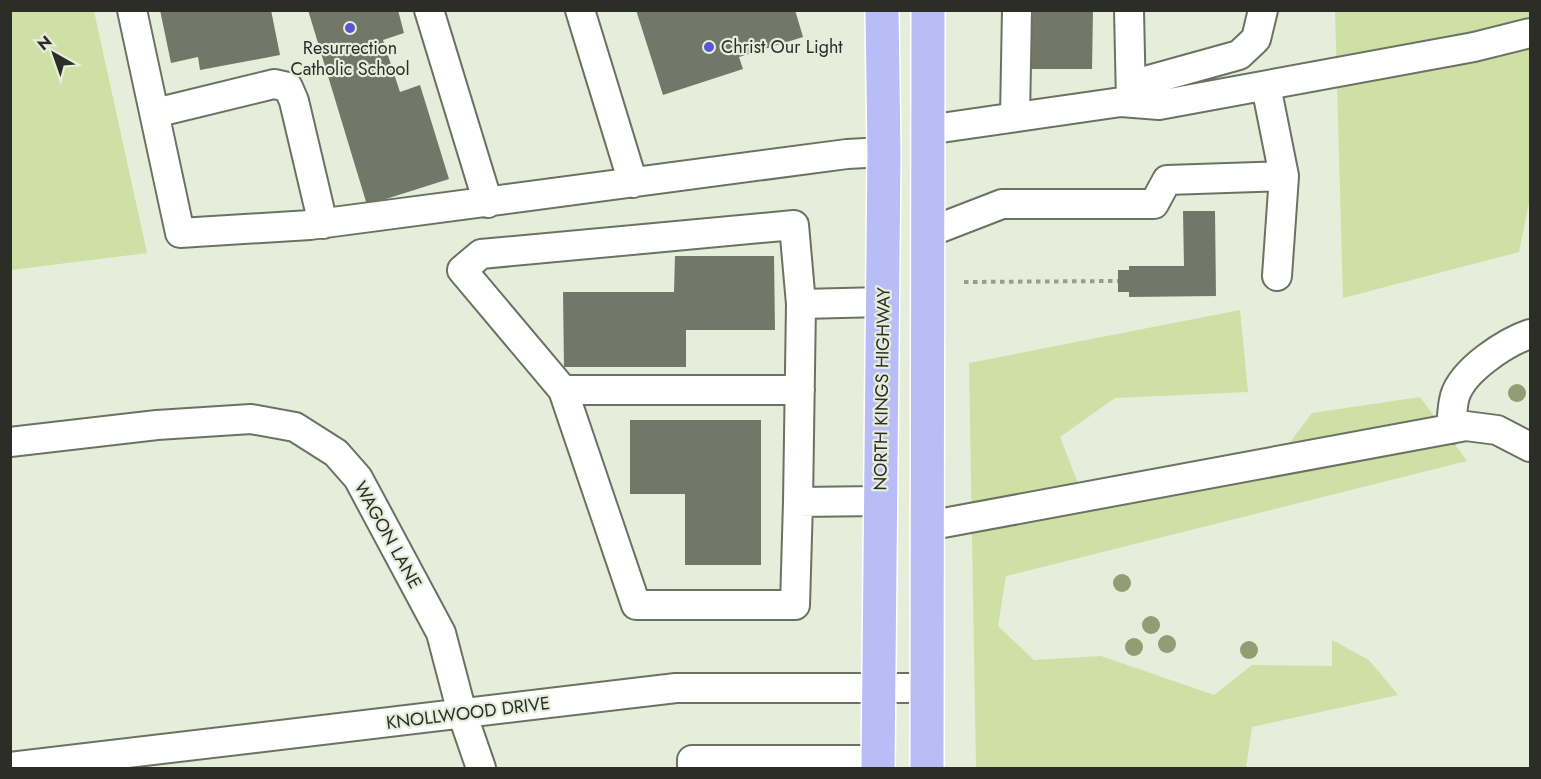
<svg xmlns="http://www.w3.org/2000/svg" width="1541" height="779" font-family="Jost,sans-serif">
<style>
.green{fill:#cee0a5}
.building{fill:#727767}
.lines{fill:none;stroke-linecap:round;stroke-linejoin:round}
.minor-casing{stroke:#6c7261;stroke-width:32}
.major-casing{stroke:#fff;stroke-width:36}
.path{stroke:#989d8f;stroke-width:4;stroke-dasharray:4.5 4.5;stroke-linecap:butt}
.minor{stroke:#fff;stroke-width:28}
.major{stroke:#b8bdf7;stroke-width:33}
.tree{fill:#929d74}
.poi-dot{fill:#5957cf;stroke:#e6edda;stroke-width:2}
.labels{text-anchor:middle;stroke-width:4.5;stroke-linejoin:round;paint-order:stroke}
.poi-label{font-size:18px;fill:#2b2d26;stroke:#e6edda;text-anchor:start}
.street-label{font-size:18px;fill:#2b2d26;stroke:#e6edda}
</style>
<rect width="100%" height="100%" fill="#e6edda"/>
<path class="green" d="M10 11H94L147 253 11 270Z
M1335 11H1530V198L1519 252 1343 298Z
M1240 310 1248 392 1115 398 1060 437 1088 509 1266 474 1312 413 1420 397 1467 461 1006 576 998 626 1034 660 1101 656 1214 695 1252 665 1332 666V640L1369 660 1398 695 1252 727 1246 768H976L969 363Z"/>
<path class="building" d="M160 10H271L280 55 200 70 198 57 171 63Z
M308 10H398L404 33 383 40 400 92 420 85 449 179 367 205Z
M636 10H795L803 37 739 57 743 69 663 95Z
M1031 10H1093L1092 69H1031Z
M1183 211H1215L1216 296 1129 297V292H1118V270H1129V266H1184Z
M675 256H774L775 330H686V367H564L563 292H674Z
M630 420H761V565H685V494H630Z"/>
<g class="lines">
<g class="minor-casing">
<path id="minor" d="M132 10 180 233 310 225 847 154 884 152
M429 10 488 203
M580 10 633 183
M1129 10 1131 101
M1131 85 1239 55 1256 39 1263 10
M1266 86 1284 176 1277 276
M155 113 274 84 288 87 294 101 323 224
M1015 117 1017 10
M927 130 1121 102 1159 105 1474 47 1530 33
M927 233 1002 204H1154L1167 180 1284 176
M563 390H800
M1451 429C1452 419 1452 406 1455 396 1463 370 1506 342 1530 334
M10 442 157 425 251 419 295 427 336 453 358 478 441 633 462 713 481 768
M880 501 798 502 801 304 883 302
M798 502 795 605H636L563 390 462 270 481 254 794 225 801 304
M927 526 1466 426 1497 430 1530 447
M10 767 676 688H927
M692 768V760H878"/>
</g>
<g class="major-casing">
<path id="major" d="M878 768 884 152 882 10
M927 768 928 10"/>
</g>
<path class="path" d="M964 282 1118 281"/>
<use href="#minor" class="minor"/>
<use href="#major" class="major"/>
</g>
<g class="tree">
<circle cx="1517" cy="393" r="9"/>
<circle cx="1122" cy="583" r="9"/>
<circle cx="1151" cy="625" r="9"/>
<circle cx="1167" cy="644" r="9"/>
<circle cx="1134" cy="647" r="9"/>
<circle cx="1249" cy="650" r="9"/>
</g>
<g class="poi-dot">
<circle cx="350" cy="28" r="6"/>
<circle cx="709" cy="47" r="6"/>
</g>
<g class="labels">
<g class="poi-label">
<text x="721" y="53">Christ Our Light</text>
<text x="350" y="54" text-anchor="middle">Resurrection<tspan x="350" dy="21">Catholic School</tspan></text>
</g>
<g class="street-label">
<text transform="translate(882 389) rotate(-89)" y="6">NORTH KINGS HIGHWAY</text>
<text transform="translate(388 535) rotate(61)" y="6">WAGON LANE</text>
<text transform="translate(468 713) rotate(-7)" y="6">KNOLLWOOD DRIVE</text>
</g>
</g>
<rect width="1541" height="779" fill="none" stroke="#2b2d26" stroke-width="24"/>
<g transform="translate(54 54) rotate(320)" stroke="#e6edda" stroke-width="4.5" paint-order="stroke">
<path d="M0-4.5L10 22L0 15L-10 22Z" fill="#2b2d26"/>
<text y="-9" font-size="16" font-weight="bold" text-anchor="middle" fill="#2b2d26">N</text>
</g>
</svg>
